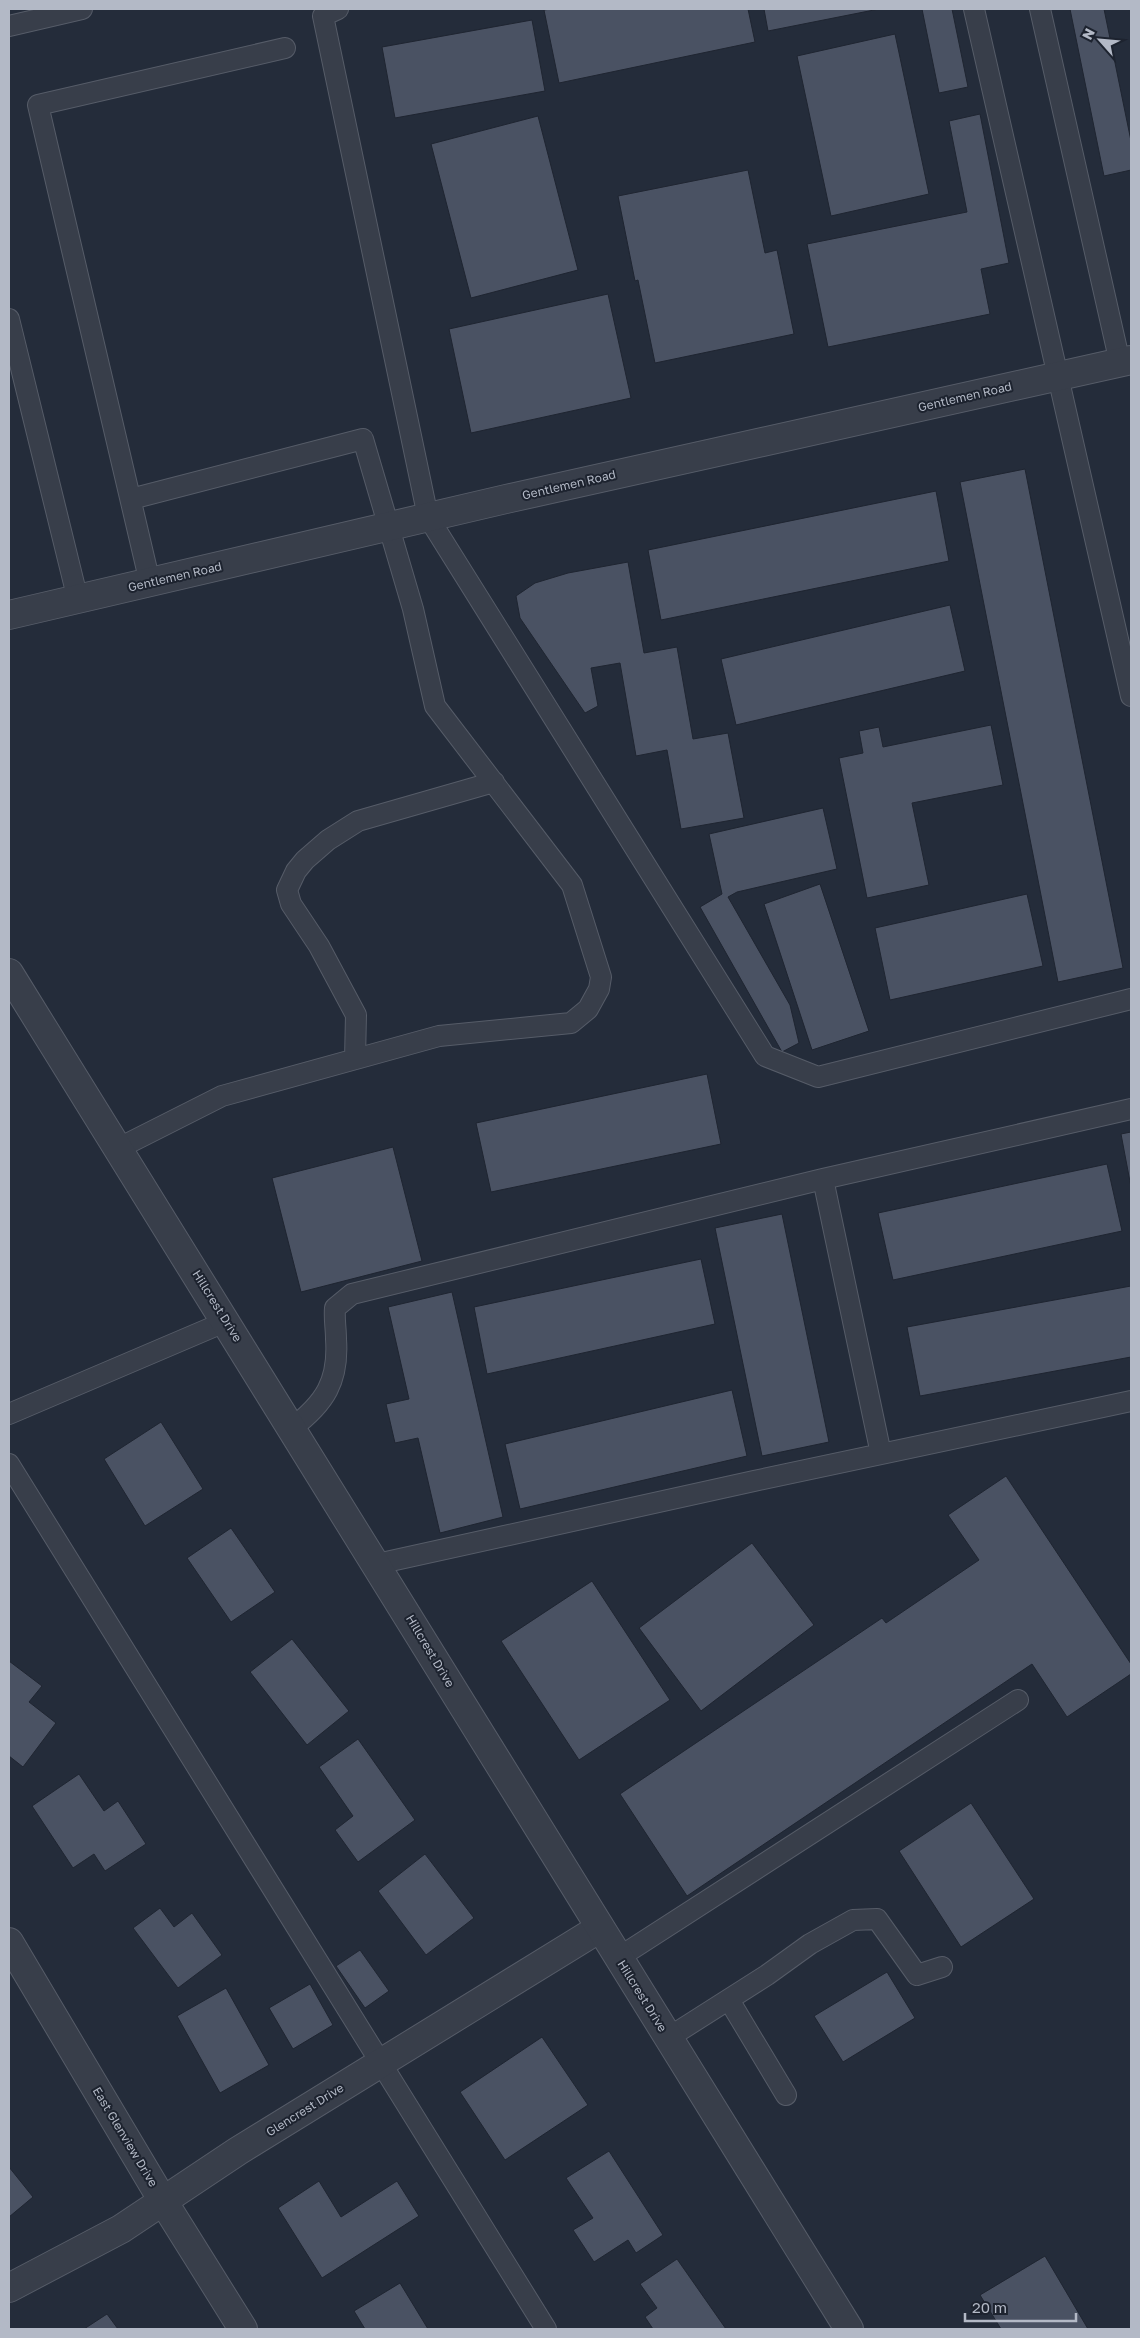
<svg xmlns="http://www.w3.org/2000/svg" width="1140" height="2338" font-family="'Golos Text',sans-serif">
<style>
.building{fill:#4a5263;stroke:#1f2531}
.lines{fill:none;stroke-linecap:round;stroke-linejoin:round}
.service-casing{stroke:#565c68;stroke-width:22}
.minor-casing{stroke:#565c68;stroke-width:30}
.tertiary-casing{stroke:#565c68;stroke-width:30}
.service{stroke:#383e4a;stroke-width:20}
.minor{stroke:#383e4a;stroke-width:28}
.tertiary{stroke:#383e4a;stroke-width:28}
.labels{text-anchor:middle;stroke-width:4;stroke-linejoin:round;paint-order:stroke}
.street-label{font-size:12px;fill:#b3b9c6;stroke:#1d232f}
</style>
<rect width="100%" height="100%" fill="#242c3a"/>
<path class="building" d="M550 9H748L755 42 559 83 544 10Z
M764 9H879L768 31Z
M922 9H952L968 87 939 93Z
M1070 9H1104L1131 141V170L1104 176Z
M532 20 545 91 395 118 382 47Z
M895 34 929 194 831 216 797 56Z
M980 114 1009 263 981 269 990 314 828 347 807 244 967 212 949 121Z
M538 116 578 270 471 298 431 144Z
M748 170 765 253 777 250 794 334 655 363 638 280 635 281 618 196Z
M608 294 631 398 471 433 449 329Z
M1025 469 1123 968 1058 982 960 482Z
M936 491 949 561 661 620 648 550Z
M628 562 644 653 677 647 693 739 728 733 744 818 681 829 667 750 636 756 620 663 591 668 598 706 585 713 520 618 516 596 535 583 568 573Z
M950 605 965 671 736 725 721 659Z
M991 725 1003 785 912 803 929 885 867 898 839 758 863 753 859 731 879 727 883 747Z
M823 808 837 869 737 892 728 897 790 1005 799 1043 782 1052 700 907 722 894 709 834Z
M820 884 869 1031 812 1050 764 904Z
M1027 894 1043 966 890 1000 875 928Z
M707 1074 721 1144 491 1192 476 1123Z
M1131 1132V1187L1121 1134Z
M393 1147 422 1261 301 1292 272 1178Z
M1107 1164 1122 1231 893 1280 878 1213Z
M782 1214 829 1442 762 1456 715 1228Z
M701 1259 715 1324 487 1374 474 1307Z
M1131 1286V1357L920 1396 907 1327Z
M452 1292 503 1517 440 1533 418 1438 395 1443 386 1404 409 1399 388 1307Z
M732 1390 747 1456 520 1509 505 1444Z
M161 1422 203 1489 145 1526 104 1459Z
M1006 1476 1131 1664V1674L1067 1717 1032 1664 687 1896 620 1794 882 1618 886 1623 979 1560 948 1515Z
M231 1528 275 1592 231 1622 187 1558Z
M752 1543 814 1625 701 1711 639 1628Z
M592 1581 670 1700 579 1760 501 1641Z
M292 1639 349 1711 307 1745 250 1672Z
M9 1661 42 1686 29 1702 56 1723 23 1767 9 1756Z
M358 1739 415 1820 358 1862 335 1830 353 1816 319 1767Z
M79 1774 104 1811 118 1801 146 1844 105 1871 94 1854 73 1868 32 1806Z
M971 1803 1034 1899 961 1947 899 1851Z
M425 1854 474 1918 426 1955 378 1891Z
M160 1908 174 1927 192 1913 222 1955 178 1988 133 1928Z
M360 1950 389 1991 365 2008 336 1966Z
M887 1972 915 2018 843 2062 814 2016Z
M310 1984 333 2025 293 2049 269 2008Z
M226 1988 269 2065 220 2093 177 2016Z
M542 2037 588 2105 505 2160 460 2092Z
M609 2151 663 2235 636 2253 628 2240 594 2262 573 2230 593 2218 566 2178Z
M9 2167 33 2197 9 2217Z
M319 2181 341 2217 397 2181 419 2216 322 2278 278 2208Z
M1045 2256 1088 2329H1001L980 2295Z
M677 2259 726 2329H653L645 2317 657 2308 640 2284Z
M400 2283 428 2329H365L354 2311Z
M107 2314 118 2329H84Z"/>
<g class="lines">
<g class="service-casing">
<path id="service" d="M338 9 323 16 428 517 765 1056 818 1077 1131 999
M974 9 1131 696
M1040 9 1120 363
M9 26 82 9
M9 319 78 600
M150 583 38 105 285 48
M355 1059 356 1015 319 946 291 904 287 890 296 871 305 860 328 840 358 821 494 782
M119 1148 222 1096 439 1036 571 1023 588 1009 599 989 601 977 572 885 435 706 413 609 363 439 131 499
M823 1179 881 1454
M9 1414 227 1321
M292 1428C325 1403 339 1381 336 1339 336 1328 334 1319 335 1308L352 1294 823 1179 1131 1109
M9 1464 546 2329
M377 1564 754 1481 1131 1401
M618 1958 1018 1700
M729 2000 786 2095
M668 2038 767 1975 810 1944 853 1920 877 1919 917 1975 942 1967"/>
</g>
<g class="minor-casing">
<path id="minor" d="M9 615 506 499 1131 360
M9 1942 163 2201 243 2329
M9 2288 121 2229 238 2151 600 1928"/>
</g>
<g class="tertiary-casing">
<path id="tertiary" d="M9 973C291 1423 568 1877 849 2329"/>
</g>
<use href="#service" class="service"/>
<use href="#minor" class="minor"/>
<use href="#tertiary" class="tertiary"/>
</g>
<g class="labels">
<g class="street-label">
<text transform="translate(965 397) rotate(-13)" y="4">Gentlemen Road</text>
<text transform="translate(569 485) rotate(-13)" y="4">Gentlemen Road</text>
<text transform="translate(175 577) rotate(-13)" y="4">Gentlemen Road</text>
<text transform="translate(217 1306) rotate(58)" y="4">Hillcrest Drive</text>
<text transform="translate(430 1651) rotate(59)" y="4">Hillcrest Drive</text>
<text transform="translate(642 1996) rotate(58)" y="4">Hillcrest Drive</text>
<text transform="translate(305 2110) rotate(-32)" y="4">Glencrest Drive</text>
<text transform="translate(125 2137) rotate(59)" y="4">East Glenview Drive</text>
</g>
</g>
<rect width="1140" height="2338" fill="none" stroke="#b3b9c6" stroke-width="20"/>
<g transform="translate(1100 40) rotate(297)" stroke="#1d232f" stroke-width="4" paint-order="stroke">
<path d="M0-4L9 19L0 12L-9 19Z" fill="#b3b9c6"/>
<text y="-8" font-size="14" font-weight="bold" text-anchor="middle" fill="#b3b9c6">N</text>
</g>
<path d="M965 2313v8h111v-8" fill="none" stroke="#b3b9c6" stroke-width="2.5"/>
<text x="972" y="2313" font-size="15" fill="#b3b9c6" stroke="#1d232f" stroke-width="4" paint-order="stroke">20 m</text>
</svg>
